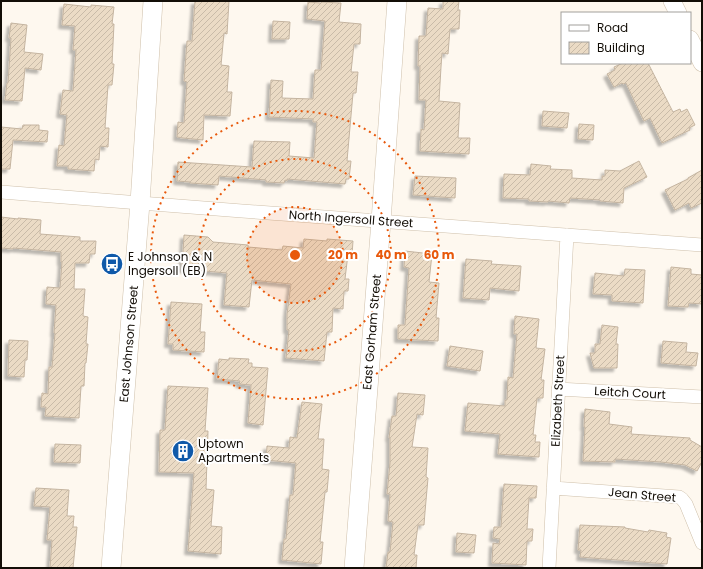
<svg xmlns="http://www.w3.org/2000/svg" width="703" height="569" font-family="Poppins,sans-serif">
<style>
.building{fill:url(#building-hatch);stroke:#c4b4a0;filter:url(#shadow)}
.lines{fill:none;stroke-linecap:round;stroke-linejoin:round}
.minor-casing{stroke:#cfc0ab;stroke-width:14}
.tertiary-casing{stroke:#cfc0ab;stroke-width:18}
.secondary-casing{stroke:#cfc0ab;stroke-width:20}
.minor{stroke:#fff;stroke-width:13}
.tertiary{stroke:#fff;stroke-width:17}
.secondary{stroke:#fff;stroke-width:19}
.ring{fill:none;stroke:#e8590c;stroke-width:2;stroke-dasharray:2 4}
.labels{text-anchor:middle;stroke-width:4;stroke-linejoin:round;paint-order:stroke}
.street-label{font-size:12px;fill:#130e07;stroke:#fff}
.poi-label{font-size:12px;fill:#130e07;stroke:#fff;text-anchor:start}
.centre{fill:#e8590c;stroke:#fff;stroke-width:2}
.ring-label{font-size:12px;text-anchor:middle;font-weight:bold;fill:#e8590c;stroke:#fff;stroke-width:4;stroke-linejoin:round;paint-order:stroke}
</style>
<defs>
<pattern id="building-hatch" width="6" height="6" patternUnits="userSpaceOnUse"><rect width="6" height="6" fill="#ebdbc5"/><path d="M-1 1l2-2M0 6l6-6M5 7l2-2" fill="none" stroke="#c9bba8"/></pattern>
<filter id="shadow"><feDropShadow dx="-3.5" dy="3.5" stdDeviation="1" flood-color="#0004"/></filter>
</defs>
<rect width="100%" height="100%" fill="#fef8ef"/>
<path class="building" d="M195 1H229L227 34 224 33 221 65 229 66 227 92H232L230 116 204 115 203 140 183 138 177 137 178 122 184 123 187 82 184 81 187 41H192Z
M443 1H459L458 10H460L459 29H450L448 54 442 53 441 67 439 101 460 103 458 138H470L469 154 420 151 421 129 424 130 426 100H419L420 66H418L419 36H426L428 8 443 9Z
M308 2 321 3 322 2 341 3 339 22 361 24 360 44H354L351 72H358L356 93H353L347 161H351L349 179H346L345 184 287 179V181L285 180 284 183 266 182V180L219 176 218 185 190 183V182L177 181 178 162 252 167 254 141 290 142 289 156 314 158 317 122H313V119L269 117 271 80 283 81 282 98 313 99 315 70H321L325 21 307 19Z
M64 4 91 7V5L114 7 112 24H114L112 64H114L112 85H108L105 128H109L108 147 100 146 99 160 95 159 94 171 68 169V166H57L59 145 64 146 67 115 60 114 63 90 73 91 76 50H73L75 26 62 25Z
M273 21 290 22 289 39H272Z
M11 23 27 25 24 52 43 54 41 70 25 68 22 101 5 100 7 83H8L11 38H9Z
M623 63H648L673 112 680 109 681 112 687 109 695 125 689 128 690 130 662 143 650 118 644 121 626 83 623 84 622 83 614 87 607 74 615 70 614 67Z
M543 111 569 113 567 128 542 126Z
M579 124 594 125 593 140 578 139Z
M23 125H39V130L48 131 47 142 13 140 10 169H1V127L22 129Z
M639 161 647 177 624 188 623 203 600 201V200L570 198 569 203 548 201V202L529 201V199L503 198 504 174 530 175 531 164 551 166 550 169 572 170V178L602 180V176H605V170L620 171Z
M702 170V203L691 208 689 203 675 210 665 190 688 179V178Z
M415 176 456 178 455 198 413 195Z
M1 217 18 219V218L41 220 40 234 80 237V241H96L95 254H90L89 263H75L74 289H85L83 316 88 317 86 344H88L86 363H85L84 386H81L79 418 45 416 46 407H41L42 393 48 394 49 367H52L55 333H54L56 305 46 304 47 287 60 288 62 262H61V252L13 248V249L1 248Z
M184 235 208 237 213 242 248 245V247L282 250 283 246 303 248 304 239 327 241V239L353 241 352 255 348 254 345 279H349L348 291H344L343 309 333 308 332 332H327L324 361 286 358 289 330H287V314L291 284 252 280 249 307 224 305 227 273 182 269Z
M405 251 432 254 429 282 439 283 436 318H439L438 341 398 339V325H405L409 268 404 267Z
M466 259 492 261 491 264 521 266 519 291 490 288 489 300 463 298Z
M671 267 691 269V274L702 275V304L689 303 688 307 668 306Z
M625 269 645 270 643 303 612 301V295L593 294 595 273 624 276Z
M171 302 202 304 200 332H205L204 352 173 350V344H168Z
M515 316 539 319 536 348 545 349 541 380H544L543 398H537L533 435H536L535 442H540L539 457 498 454 500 434 465 431 468 403 505 406V400H507L508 377 513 378 517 334H514Z
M602 325 618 327 616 344H618L617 368H594L590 353H595V344H600Z
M9 340 28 341 27 360H25L24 377 8 376Z
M663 341 687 343 686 352 698 353 696 366 661 363Z
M450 346 483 351 480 371 447 366Z
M229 358 249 359 248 363H252V367L268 368 263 425 248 423 251 385 239 384 240 381 217 379 219 359 229 360Z
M168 386 208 388 205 431H208L206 489 214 490 211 526 222 527 221 554 188 551 194 473 159 472 160 430H165Z
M398 393 425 395 423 415 417 414 412 447 428 448 426 477 428 478 425 512 424 525H418L414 555H417L416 568H386L388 552H390L393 522 388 521 390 494H387L390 463V438H389L392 416H396Z
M302 402 322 404 318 439H324L322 469 329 470 327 492H325L320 542H323L321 564 282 560 284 539H286L290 495H293L296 463 266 460 267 446 289 448 290 437 297 438Z
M585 409 610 412 609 424 632 427 631 434 690 438V440L702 447V462L697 471 685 465 661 462 615 459V462L583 461 585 427H584Z
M55 444 81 445 80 463 54 462Z
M504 484 537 486 536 498H529L527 529H533L532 541H527L526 565 492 563 493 543 499 544 500 539 493 538 494 527H501Z
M36 488 69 490 67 516H74L73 527H77L73 568H50L52 540H47L50 507 34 506Z
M580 525 625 527V528L648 532 649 530 667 533 666 537 671 538 667 564 580 557 581 550H578Z
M457 533 476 535 474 553 456 552Z"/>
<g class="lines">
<g class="minor-casing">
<path id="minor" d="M1 192 140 203 242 211 702 245
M558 389 702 397
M553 488 679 497 682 499 686 504 702 543
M549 568 567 235"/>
</g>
<g class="tertiary-casing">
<path id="tertiary" d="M672 1 678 13
M690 39 702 63"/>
</g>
<g class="secondary-casing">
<path id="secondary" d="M111 568 140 203 153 1
M354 568 381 221 397 1"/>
</g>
<use href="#minor" class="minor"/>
<use href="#tertiary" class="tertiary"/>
<use href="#secondary" class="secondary"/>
</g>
<circle cx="295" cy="255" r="48" fill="#e8590c" fill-opacity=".12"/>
<g class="ring">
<circle cx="295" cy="255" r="48"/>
<circle cx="295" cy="255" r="96"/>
<circle cx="295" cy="255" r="144"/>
</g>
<defs>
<g id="bus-disc" transform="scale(1.15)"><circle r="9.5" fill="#0f59a9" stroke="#fff"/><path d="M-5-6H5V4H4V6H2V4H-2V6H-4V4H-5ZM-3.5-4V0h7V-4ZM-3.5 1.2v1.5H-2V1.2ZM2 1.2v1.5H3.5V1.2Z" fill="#fff"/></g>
<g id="building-disc" transform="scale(1.15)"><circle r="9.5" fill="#0f59a9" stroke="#fff"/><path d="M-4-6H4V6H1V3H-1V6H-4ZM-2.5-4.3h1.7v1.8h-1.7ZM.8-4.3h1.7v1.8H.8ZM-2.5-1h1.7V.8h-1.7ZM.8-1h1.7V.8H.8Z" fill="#fff"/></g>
</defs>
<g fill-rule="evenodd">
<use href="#bus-disc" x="112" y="264"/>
<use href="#building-disc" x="183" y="451"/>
</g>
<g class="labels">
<g class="street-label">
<text transform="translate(351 219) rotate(4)" y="4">North Ingersoll Street</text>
<text transform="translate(372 332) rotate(-85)" y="4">East Gorham Street</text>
<text transform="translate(129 344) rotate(-85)" y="4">East Johnson Street</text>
<text transform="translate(630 393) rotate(3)" y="4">Leitch Court</text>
<text transform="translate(558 401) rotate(-87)" y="4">Elizabeth Street</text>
<text transform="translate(642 495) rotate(5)" y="4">Jean Street</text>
</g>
<g class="poi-label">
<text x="128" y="261">E Johnson &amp; N<tspan x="128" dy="14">Ingersoll (EB)</tspan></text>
<text x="198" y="448">Uptown<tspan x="198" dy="14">Apartments</tspan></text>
</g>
</g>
<circle cx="295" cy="255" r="6" class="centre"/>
<g class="ring-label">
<text x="343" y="259">20 m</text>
<text x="391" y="259">40 m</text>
<text x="439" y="259">60 m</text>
</g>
<rect width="703" height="569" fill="none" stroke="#130e07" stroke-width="4"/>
<rect x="561" y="12" width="130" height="52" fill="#ffffff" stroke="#a19f9c"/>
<rect x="569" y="25" width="20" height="6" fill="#ffffff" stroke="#a19f9c"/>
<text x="597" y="32" font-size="12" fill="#130e07">Road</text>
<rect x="569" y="42" width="20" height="12" fill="url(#building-hatch)" stroke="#a19f9c"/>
<text x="597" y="52" font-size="12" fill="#130e07">Building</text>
</svg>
